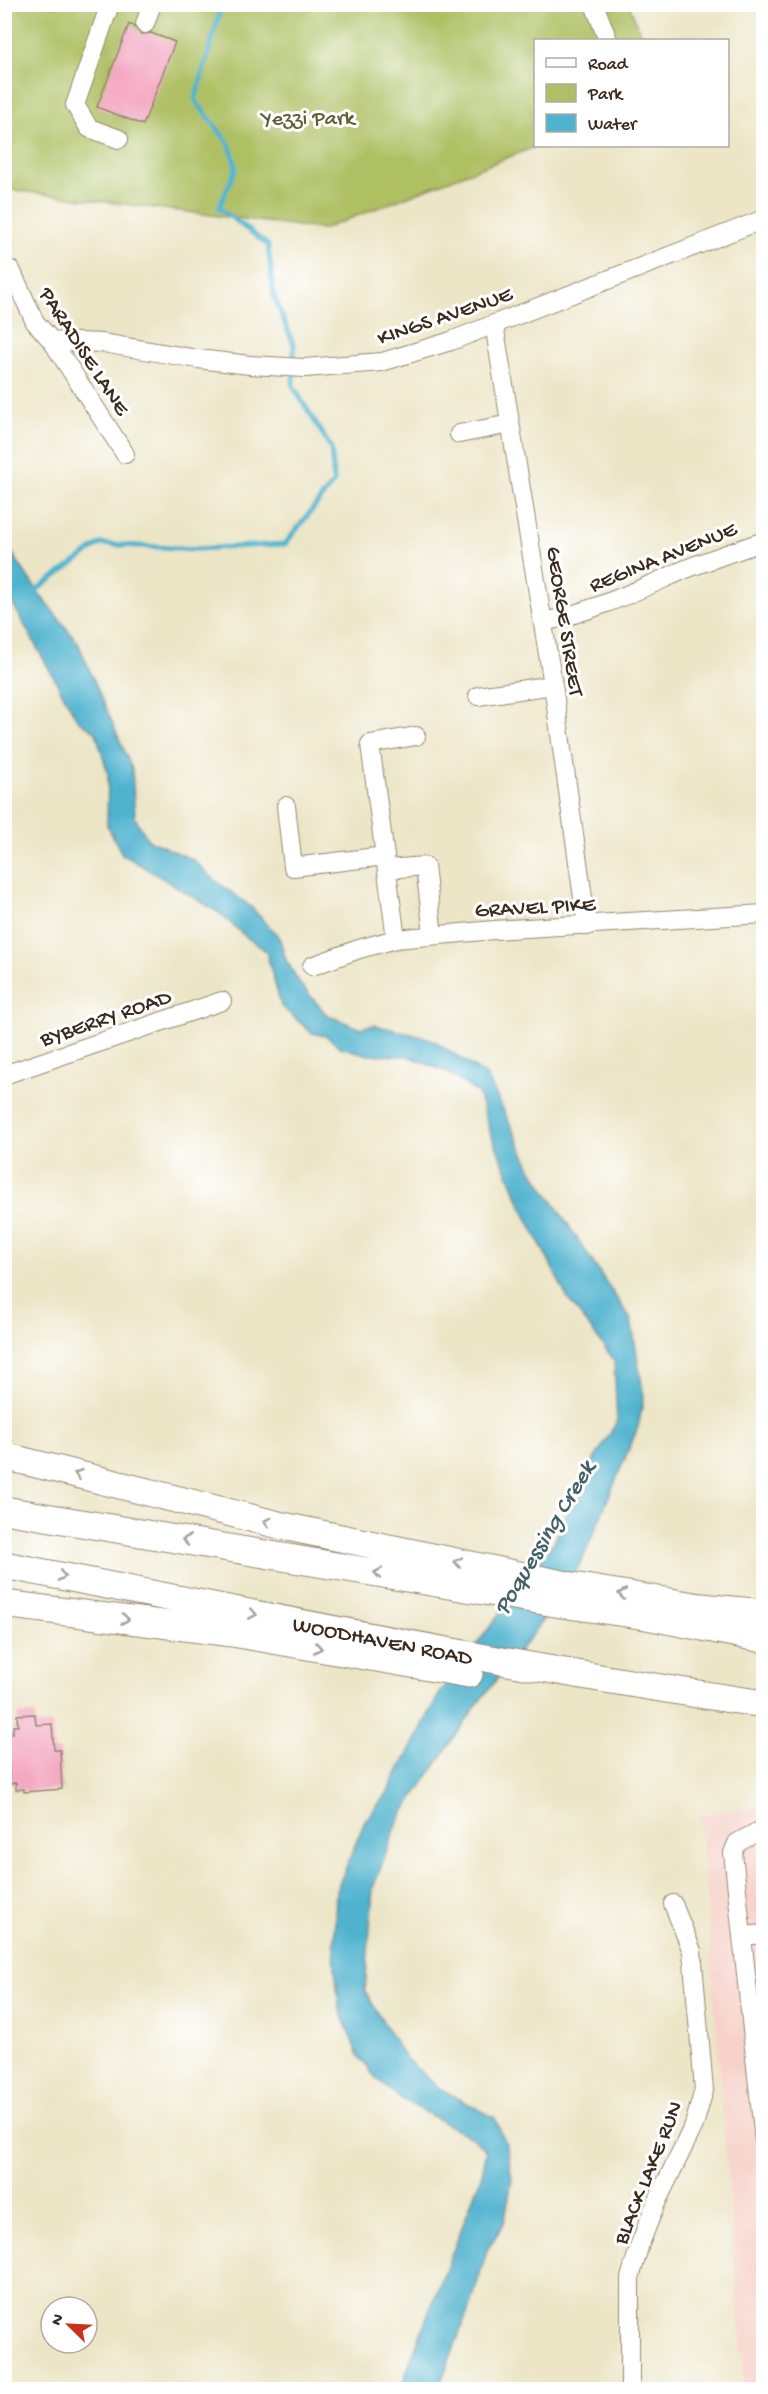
<svg xmlns="http://www.w3.org/2000/svg" width="768" height="2394" font-family="'Gochi Hand',sans-serif">
<style>
.built{fill:#f7d1c9}
.green{fill:#afc064;stroke:#757541;stroke-width:1.5}
.water{fill:#50b3cf;stroke:#466e76;stroke-width:1.5}
.lines{fill:none;stroke-linecap:round;stroke-linejoin:round}
.stream{stroke:#50b3cf;stroke-width:5}
.building{fill:#f4a9c2}
.minor-casing{stroke:#948872;stroke-width:20}
.highway-casing{stroke:#948872;stroke-width:29}
.minor{stroke:#fff;stroke-width:18}
.highway{stroke:#fff;stroke-width:27}
.oneway{stroke:#a79f9a}
.labels{text-anchor:middle;stroke-width:6;stroke-linejoin:round;paint-order:stroke}
.park-label{font-size:22px;fill:#645e36;stroke:#fff}
.street-label{font-size:22px;fill:#3b2a1e;stroke:#fff}
.water-label{font-size:24px;font-style:italic;fill:#436165;stroke:#fff}
</style>
<rect width="100%" height="100%" fill="#fff"/>
<filter id="ink" filterUnits="userSpaceOnUse"><feTurbulence type="fractalNoise" baseFrequency=".0167" numOctaves="2"/><feDisplacementMap in="SourceGraphic" scale="12" xChannelSelector="R" yChannelSelector="G"/><feConvolveMatrix kernelMatrix="1 2 1 2 8 2 1 2 1" color-interpolation-filters="sRGB"/></filter>
<filter id="wash" filterUnits="userSpaceOnUse"><feTurbulence type="fractalNoise" baseFrequency=".008" numOctaves="4" result="noise"/><feDisplacementMap in="SourceGraphic" scale="24" xChannelSelector="R" yChannelSelector="G"/><feGaussianBlur stdDeviation="1.35" result="paint"/><feColorMatrix in="noise" values="0 0 0 0 0 0 0 0 0 0 0 0 0 0 0 0 0 1.4 0 .05"/><feComposite in="paint" operator="in"/></filter>
<g filter="url(#wash)">
<rect width="100%" height="100%" fill="#ece5c6"/>
<path class="built" d="M763 1807V2389H744L700 1815Z"/>
<path class="green" d="M5 5H629L643 40H536L537 146 323 229 5 189Z"/>
<path class="water" d="M4 541 40 595 78 643 132 769 135 818 148 840 192 859 216 881 250 906 279 937 286 960 300 984 327 1015 359 1028 374 1025 431 1039 487 1076 532 1170 631 1320 644 1397 638 1427 582 1561 536 1630 478 1703 399 1819 373 1888 365 1991 404 2057 439 2088 495 2118 507 2147 512 2180 504 2223 487 2250 472 2301 438 2389H401C420 2328 448 2269 469 2208 476 2188 485 2172 486 2151L472 2138 398 2097 375 2077 358 2055 339 2008 334 1955 336 1892 365 1821 386 1795 440 1693 554 1542 583 1478 617 1422 614 1360 567 1297 525 1214 491 1134 478 1093 445 1071 408 1056 369 1055 340 1047 326 1036 312 1033 281 1006 266 951 246 937 218 912 122 854 107 825 108 773 96 733 77 719 5 590Z"/>
<g class="lines">
<path class="stream" d="M31 594 100 544 196 549 285 544 334 482 331 448 293 386 294 345 274 297 268 245 219 208 236 168 230 145 195 100 222 4"/>
</g>
<g id="blocks">
<path class="building" d="M129 24 134 26 141 34 151 33 175 42 143 125 97 107Z
M35 1714 36 1725 52 1724 54 1750H60L62 1789 24 1792V1789L16 1790V1783L10 1784 6 1734 13 1733V1726H18L17 1715Z"/>
</g>
</g>
<g filter="url(#ink)">
<use href="#blocks" fill-opacity="0" stroke="#948872" stroke-width="1.5"/>
<g class="lines">
<g class="minor-casing">
<path id="minor" d="M110 4 75 105 89 128 119 139
M594 4 608 40
M145 24 152 4
M11 270 35 322 52 341 125 454
M494 324 553 685 587 926
M52 341 103 343 198 359 250 365 305 368 382 362 451 341 764 219
M459 434 510 424
M543 622C592 612 636 591 681 571 708 560 736 551 764 541
M478 696 553 685
M286 806 293 867 385 856
M387 869 425 866 433 935
M396 939 370 744 416 736
M312 966 359 949 396 939 494 930 764 914
M4 1075 222 1001
M764 1831 757 1832 737 1843 733 1853 764 2141
M743 1936 764 1934
M630 2390V2278L640 2244 656 2203 694 2125 704 2090 692 1951 673 1904"/>
</g>
<g class="highway-casing">
<path id="highway" d="M4 1456 283 1526 567 1585 701 1607 764 1613
M4 1510 561 1604 646 1616 764 1639
M4 1565C257 1614 509 1667 764 1704
M4 1604 232 1633 469 1674"/>
</g>
<use href="#minor" class="minor"/>
<use href="#highway" class="highway"/>
</g>
<defs><path id="oneway-chevron" d="M-2-3.5L2.5 0L-2 3.5" fill="none" stroke-width="1.6" stroke-linecap="round" stroke-linejoin="round" transform="scale(1.5)"/></defs>
<g class="oneway">
<use href="#oneway-chevron" transform="translate(78 1474) rotate(-166)"/>
<use href="#oneway-chevron" transform="translate(267 1522) rotate(-166)"/>
<use href="#oneway-chevron" transform="translate(186 1540) rotate(-170)"/>
<use href="#oneway-chevron" transform="translate(458 1562) rotate(-168)"/>
<use href="#oneway-chevron" transform="translate(378 1573) rotate(-170)"/>
<use href="#oneway-chevron" transform="translate(62 1576) rotate(11)"/>
<use href="#oneway-chevron" transform="translate(622 1594) rotate(-170)"/>
<use href="#oneway-chevron" transform="translate(253 1614) rotate(11)"/>
<use href="#oneway-chevron" transform="translate(125 1619) rotate(7)"/>
<use href="#oneway-chevron" transform="translate(318 1648) rotate(10)"/>
</g>
</g>
<g class="labels">
<g class="park-label">
<text x="308" y="124">Yezzi Park</text>
</g>
<g class="street-label">
<text transform="translate(444 314) rotate(-19)" y="8">KINGS AVENUE</text>
<text transform="translate(86 350) rotate(57)" y="8">PARADISE LANE</text>
<text transform="translate(662 555) rotate(-22)" y="8">REGINA AVENUE</text>
<text transform="translate(567 621) rotate(81)" y="8">GEORGE STREET</text>
<text transform="translate(535 905) rotate(-3)" y="8">GRAVEL PIKE</text>
<text transform="translate(105 1016) rotate(-19)" y="8">BYBERRY ROAD</text>
<text transform="translate(383 1639) rotate(11)" y="8">WOODHAVEN ROAD</text>
<text transform="translate(646 2172) rotate(-68)" y="8">BLACK LAKE RUN</text>
</g>
<g class="water-label">
<text transform="translate(543 1537) rotate(-59)" y="8">Poquessing Creek</text>
</g>
</g>
<rect width="768" height="2394" fill="none" stroke="#fff" stroke-width="24"/>
<rect x="534" y="39" width="195" height="108" fill="#ffffff" stroke="#b1aaa5" stroke-width="1.5"/>
<rect x="546" y="58" width="30" height="9" fill="#ffffff" stroke="#b1aaa5" stroke-width="1.5"/>
<text x="588" y="69" font-size="18" fill="#3b2a1e">Road</text>
<rect x="546" y="84" width="30" height="18" fill="#afc064" stroke="#b1aaa5" stroke-width="1.5"/>
<text x="588" y="99" font-size="18" fill="#3b2a1e">Park</text>
<rect x="546" y="114" width="30" height="18" fill="#50b3cf" stroke="#b1aaa5" stroke-width="1.5"/>
<text x="588" y="129" font-size="18" fill="#3b2a1e">Water</text>
<g transform="translate(69 2325) rotate(294)"><circle r="28" fill="#ffffff" stroke="#b1aaa5" stroke-width="1.5"/>
<path d="M0-4.5L10 22L0 15L-10 22Z" fill="#c8321e"/>
<text y="-9" font-size="16" font-weight="bold" text-anchor="middle" fill="#3b2a1e">N</text>
</g>
</svg>
